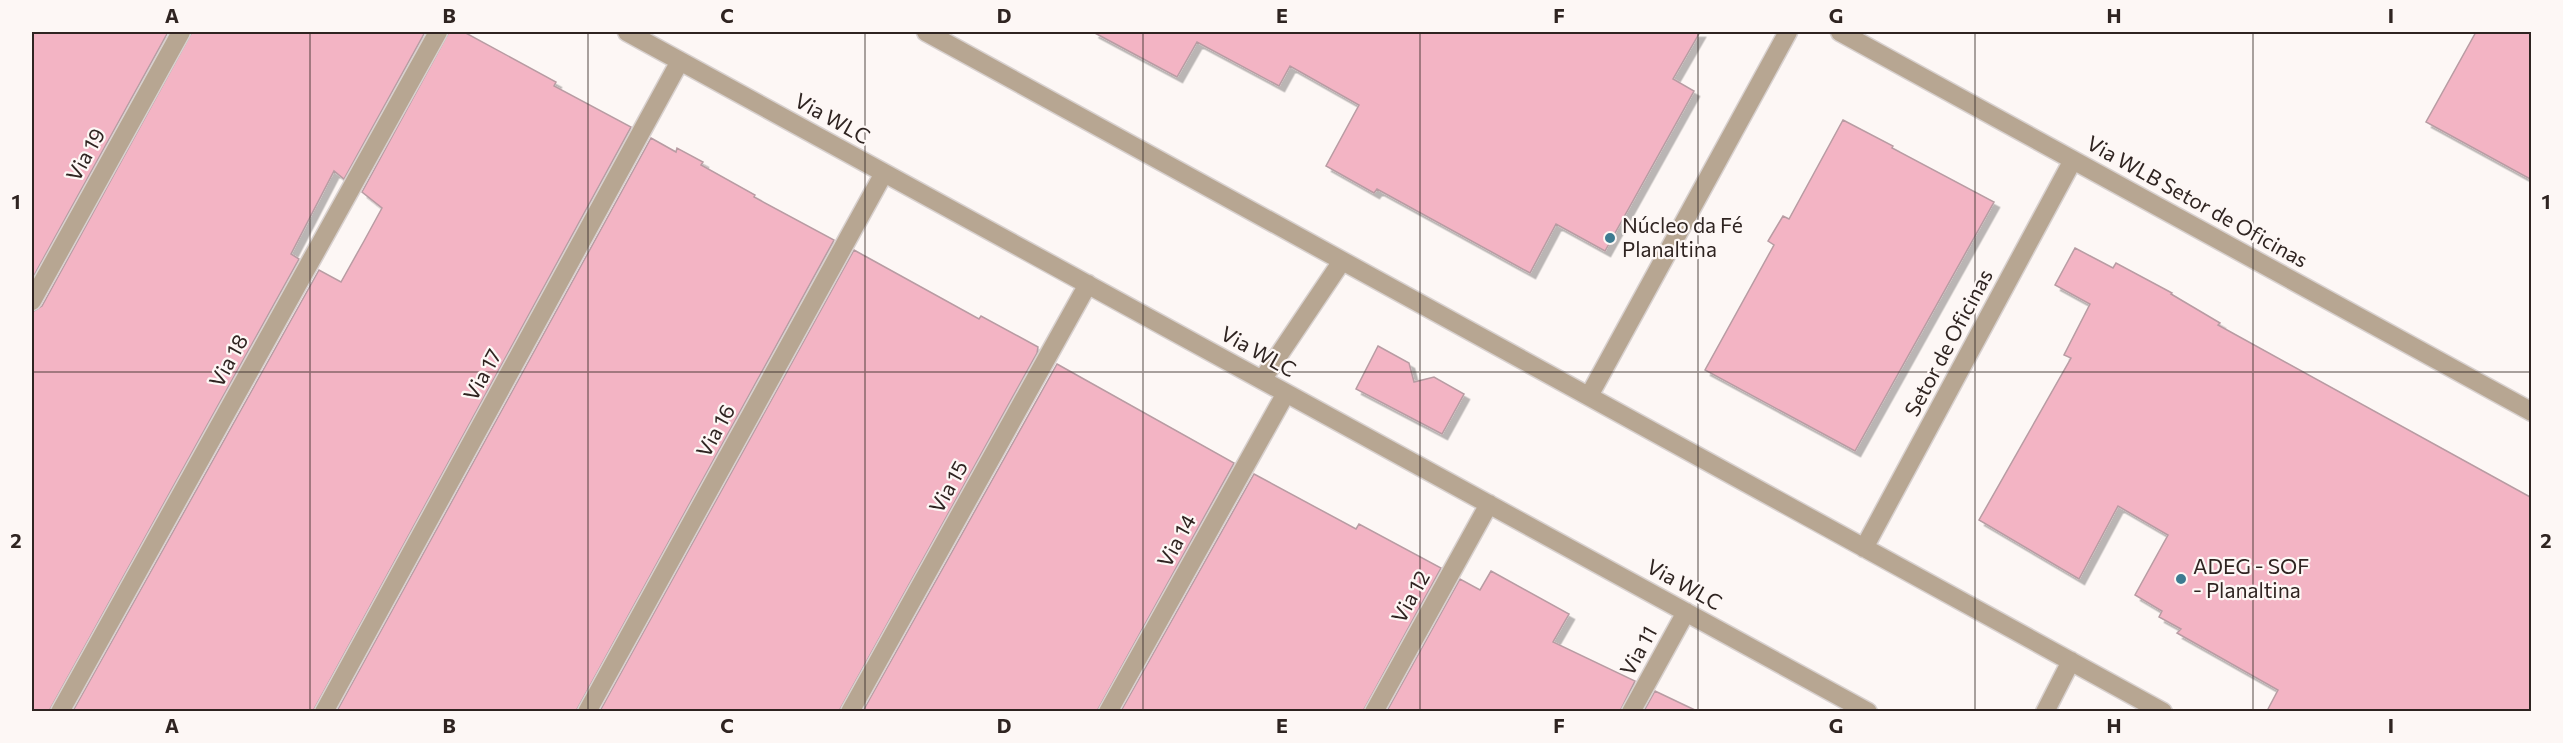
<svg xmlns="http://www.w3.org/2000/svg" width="2563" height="743" font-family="Commissioner,sans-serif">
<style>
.building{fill:#f3b4c4;stroke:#b89ca3;stroke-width:1.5;filter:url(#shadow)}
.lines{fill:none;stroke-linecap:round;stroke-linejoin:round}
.minor-casing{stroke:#d8d1cf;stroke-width:21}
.minor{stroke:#b7a692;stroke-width:18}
.grid{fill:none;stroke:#2f2421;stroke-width:1.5;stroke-opacity:0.55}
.poi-dot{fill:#3d7b91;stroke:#fdf7f5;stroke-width:2}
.labels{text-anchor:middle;stroke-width:4.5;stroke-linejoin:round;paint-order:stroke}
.street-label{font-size:21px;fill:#2f2421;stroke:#fdf7f5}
.poi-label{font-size:21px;fill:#2f2421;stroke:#fdf7f5;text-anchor:start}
.neatline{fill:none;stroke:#2f2421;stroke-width:2}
.grid-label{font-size:20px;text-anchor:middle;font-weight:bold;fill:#2f2421}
</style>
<defs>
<filter id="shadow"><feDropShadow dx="5.5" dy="5.5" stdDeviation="0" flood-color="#0004"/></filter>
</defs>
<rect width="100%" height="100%" fill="#fdf7f5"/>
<path class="building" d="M32 32H168L32 279Z
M192 32H425L344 179 334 171 291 254 299 259 49 711H32V312L42 306Z
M449 32H464L556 82 554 86 631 127 313 711H73L319 270 341 282 364 241 382 208 362 192Z
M1093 32H1700L1673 79 1694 91 1605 251 1556 224 1530 273 1377 189 1374 193 1326 166 1359 105 1290 66 1279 86 1197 42 1177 77Z
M2476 32H2532V180L2426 122Z
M1843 120 1893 146 1892 148 1994 202 1855 451 1705 370 1774 245 1768 241 1783 216 1789 219Z
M651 138 676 152 677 148 703 162 701 165 755 195 754 197 834 240 576 711H337Z
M2075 248 2113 268 2116 263 2172 293 2171 294 2220 323 2218 325 2532 498V711H2267L2278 690 2177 633 2181 629 2159 617 2162 611 2135 595 2168 535 2118 506 2079 579 1979 520 2071 358 2064 355 2090 304 2055 285Z
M854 250 979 319 981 316 1038 347 1037 353 839 711H600Z
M1378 346 1409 363 1414 382 1434 377 1464 394 1442 434 1356 389Z
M1057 364 1234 463 1097 711H863Z
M1254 474 1356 529 1359 524 1441 568 1363 711H1121Z
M1491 571 1569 614 1553 642 1635 681 1620 711H1387L1460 579 1480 590Z
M1655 691 1697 711H1644Z"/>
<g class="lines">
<g class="minor-casing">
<path id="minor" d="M627 32 1868 712
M926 32 2163 712
M1840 32 2532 412
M32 301 181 32
M1262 380 1342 261
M1589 396 1788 32
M1864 548 2073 160
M60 712 438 32
M324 712 680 61
M587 712 884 173
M850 712 1088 284
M1108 712 1286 393
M1374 712 1489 504
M1631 712 1686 612
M2045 712 2071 661"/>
</g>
<use href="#minor" class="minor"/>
</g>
<path class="grid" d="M310 32V712M588 32V712M865 32V712M1143 32V712M1420 32V712M1698 32V712M1975 32V712M2253 32V712M32 372H2532"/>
<g class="poi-dot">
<circle cx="1610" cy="238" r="6"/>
<circle cx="2181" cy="579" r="6"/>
</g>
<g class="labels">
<g class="street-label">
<text transform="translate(832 119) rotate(29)" y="7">Via WLC</text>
<text transform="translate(86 155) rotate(-61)" y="7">Via 19</text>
<text transform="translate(2197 202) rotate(29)" y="7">Via WLB Setor de Oficinas</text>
<text transform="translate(1949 343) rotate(-62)" y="7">Setor de Oficinas</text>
<text transform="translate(1258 352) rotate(29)" y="7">Via WLC</text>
<text transform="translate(229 361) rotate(-61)" y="7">Via 18</text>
<text transform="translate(483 375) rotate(-61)" y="7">Via 17</text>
<text transform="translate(716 431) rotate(-61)" y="7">Via 16</text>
<text transform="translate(949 487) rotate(-61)" y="7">Via 15</text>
<text transform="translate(1177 541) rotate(-61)" y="7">Via 14</text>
<text transform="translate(1684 585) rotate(29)" y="7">Via WLC</text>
<text transform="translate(1411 597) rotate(-61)" y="7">Via 12</text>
<text transform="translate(1639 651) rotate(-61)" y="7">Via 11</text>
</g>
<g class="poi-label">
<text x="1622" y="233">Núcleo da Fé<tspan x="1622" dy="24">Planaltina</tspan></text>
<text x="2193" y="574">ADEG - SOF<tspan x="2193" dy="24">- Planaltina</tspan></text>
</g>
</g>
<rect width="2563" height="743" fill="none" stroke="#fdf7f5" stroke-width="66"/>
<rect x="33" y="33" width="2497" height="677" class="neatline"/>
<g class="grid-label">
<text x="172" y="23">A</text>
<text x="449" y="23">B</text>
<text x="727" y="23">C</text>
<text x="1004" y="23">D</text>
<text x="1282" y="23">E</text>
<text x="1559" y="23">F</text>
<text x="1836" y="23">G</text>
<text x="2114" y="23">H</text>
<text x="2391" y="23">I</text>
<text x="16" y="209">1</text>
<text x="2546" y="209">1</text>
<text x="16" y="548">2</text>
<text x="2546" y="548">2</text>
<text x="172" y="733">A</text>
<text x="449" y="733">B</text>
<text x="727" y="733">C</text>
<text x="1004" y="733">D</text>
<text x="1282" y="733">E</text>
<text x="1559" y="733">F</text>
<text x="1836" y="733">G</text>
<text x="2114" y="733">H</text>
<text x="2391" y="733">I</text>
</g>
</svg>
